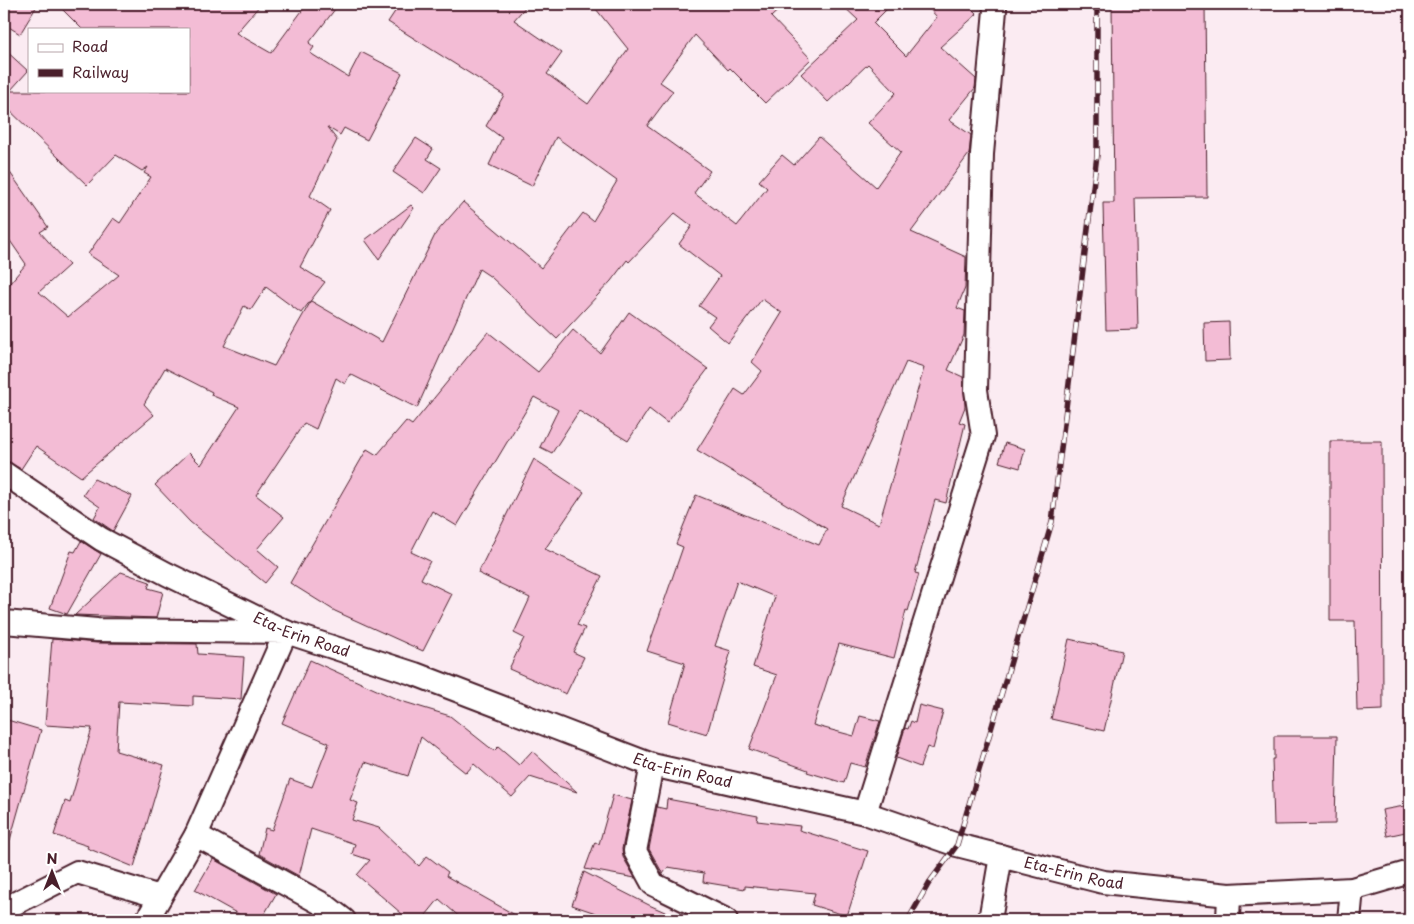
<svg xmlns="http://www.w3.org/2000/svg" width="1414" height="924" font-family="'Playpen Sans',sans-serif">
<style>
.building{fill:#f3bcd5;stroke:#4a1f2b;fill-rule:evenodd}
.lines{fill:none;stroke-linecap:round;stroke-linejoin:round}
.minor-casing{stroke:#4a1f2b;stroke-width:26}
.minor{stroke:#fff;stroke-width:22}
.rail-casing{stroke:#4a1f2b;stroke-width:5.5}
.rail{stroke:#fff;stroke-width:4;stroke-dasharray:11;stroke-linecap:butt}
.labels{text-anchor:middle;stroke-width:4;stroke-linejoin:round;paint-order:stroke}
.street-label{font-size:15px;fill:#4a1f2b;stroke:#fff}
</style>
<rect width="100%" height="100%" fill="#fbebf2"/>
<filter id="ink" filterUnits="userSpaceOnUse"><feTurbulence type="fractalNoise" baseFrequency=".02" numOctaves="2"/><feDisplacementMap in="SourceGraphic" scale="10" xChannelSelector="R" yChannelSelector="G"/><feConvolveMatrix kernelMatrix="1 2 1 2 8 2 1 2 1" color-interpolation-filters="sRGB"/></filter>
<g filter="url(#ink)">
<path class="building" d="M4 4H38L20 34 4 24Z
M57 4H261L236 33 271 53 307 4H339L309 43 314 47 310 53 348 77 361 52 402 73 367 140 344 128 340 135 327 127 337 140 310 196 330 210 300 267 325 282 301 313 266 287 251 310 244 306 224 346 274 366 311 301 382 342 436 233 463 202 541 268 583 213 593 221 617 181 556 137 532 186 489 165 502 138 486 126 504 95 388 22 400 4H528L514 20 562 53 547 74 588 104 628 49 592 4H785L771 17 811 59 765 103 730 68 728 70 695 35 660 82 673 91 647 126 710 171 694 193 737 226 767 188 759 181 782 155 794 165 819 137 876 187 901 152 868 123 896 93 868 64 828 102 801 74 858 20 841 4H892L873 23 906 56 937 17 925 4H967L977 14 940 47 976 79 975 88 949 120 971 135 969 154 911 232 966 257 965 288 957 308 965 311 964 335 948 370 963 377 965 407 959 422 965 424 946 503 935 500 915 573 919 574 908 611 906 610 894 658 839 644 813 725 854 736 860 716 880 721 865 767 850 763 844 783 807 772 808 770 749 749 777 675 753 667 775 597 737 581 715 646 731 651 707 734 668 722 685 663 647 651 683 547 676 544 696 495 819 545 827 529 697 450 735 389 744 395 762 371 752 362 782 313 762 299 728 343 708 326 715 317 699 306 720 276 679 244 692 226 675 213 629 262 627 260 611 281 557 339 491 277 479 269 417 408 350 374 345 384 336 378 316 429 304 423 256 495 284 517 257 549 278 567 265 583 190 522 155 485 189 453 201 465 239 407 211 395 212 392 165 368 144 404 154 415 81 477 36 446 21 469 4 460V290L26 264 4 232V164L48 227 40 232 69 265 39 292 68 317 119 275 88 254 113 218 120 223 151 177 144 173 148 167 142 171 116 155 87 185 4 105V49L28 71 10 91H189V29H82ZM906 362 924 368 879 524 841 506Z
M1112 4H1205L1207 197 1135 198 1138 329 1106 330 1103 203H1114Z
M416 138 433 149 427 159 441 168 424 193 393 172Z
M411 205 414 208 379 259 365 240Z
M629 312 708 369 667 423 649 409 628 441 579 411 552 453 540 447 558 410 534 397 457 526 432 511 411 552 430 561 421 579 452 594 423 651 335 611 290 583 367 449 377 455 406 421 412 425 488 332 538 372 573 330 600 353Z
M1229 322 1230 360 1205 361 1204 323Z
M1330 441H1382L1383 710 1357 711 1355 621H1330Z
M1005 443 1025 449 1020 468 999 462Z
M534 459 584 492 545 549 602 576 577 625 585 628 573 652 584 657 566 694 509 669 524 638 514 633 530 598 478 573Z
M94 479 132 496 113 531 94 518 100 507 83 495Z
M81 541 101 554 67 614 50 608 71 551 75 552Z
M121 572 150 582 148 588 163 592 156 618 75 615Z
M52 639 97 643 197 644 198 654 244 657 241 699 193 696V706L119 702 116 751 164 765 134 867 87 848 88 846 54 835 65 801 70 803 92 728 45 725Z
M1069 639 1122 651 1104 731 1051 719Z
M310 660 401 701 450 716 494 751 498 747 519 765 532 751 577 792 530 777 512 797 474 764 466 773 421 737 408 776 365 762 350 800 358 803 352 820 379 828 419 866 427 856 448 872 446 876 524 920H463L439 899 422 920H409L357 875 370 860 352 854 355 844 311 829 299 876 259 854 265 828 272 830 290 779 312 787 329 743 282 723Z
M919 705 943 711 933 749 927 747 920 767 896 758 905 728 908 729 911 721 915 723Z
M4 719 41 730 10 840 4 839Z
M1274 736H1337L1335 824 1274 825 1272 759H1274Z
M613 795 632 800 622 849 623 857 635 878 585 869 595 842 599 844Z
M667 799 758 816 757 821 800 826 799 830 868 851 847 916 812 905 815 893 745 886V889L703 882 704 873 668 867 663 874 649 849 657 807 666 809Z
M1410 805V831L1387 836 1382 810Z
M213 859 276 894 261 920H249L195 890Z
M584 872 649 905 683 920H616L572 905Z"/>
<g class="lines">
<g class="minor-casing">
<g id="minor">
<path id="s1" d="M4 473 101 539 167 574 286 632 415 674 652 765 865 813 957 845 1103 882 1229 895 1352 889 1410 872"/>
<path d="M4 622 97 630 286 632 196 835 147 920"/>
<path d="M652 765 635 851 653 884 726 920"/>
<path d="M865 813 983 436 976 390 982 154 995 10 994 4"/>
<path d="M196 835 326 906 344 920"/>
<path d="M4 909 77 872 160 897"/>
<path d="M990 920 1001 856"/>
<path d="M1228 920 1229 895"/>
<path d="M1349 920 1352 889"/>
</g>
</g>
<use href="#minor" class="minor"/>
<g class="rail-casing">
<path id="rail" d="M908 920 929 883 957 845 1052 522 1097 155V4"/>
</g>
<use href="#rail" class="rail"/>
</g>
</g>
<g class="labels">
<g class="street-label">
<text dy="5" stroke="none"><textPath href="#s1" startOffset="340">Eta-Erin Road</textPath></text>
<text dy="5" stroke="none"><textPath href="#s1" startOffset="745">Eta-Erin Road</textPath></text>
<text dy="5" stroke="none"><textPath href="#s1" startOffset="1150">Eta-Erin Road</textPath></text>
</g>
</g>
<rect width="1414" height="924" fill="none" stroke="#fff" stroke-width="20"/>
<rect x="10" y="10" width="1394" height="904" fill="none" stroke="#4a1f2b" stroke-width="2" filter="url(#ink)"/>
<rect x="28" y="28" width="162" height="65" fill="#ffffff" stroke="#b7a5aa"/>
<rect x="38" y="44" width="25" height="8" fill="#ffffff" stroke="#b7a5aa"/>
<text x="72" y="52" font-size="15" fill="#4a1f2b">Road</text>
<rect x="38" y="69" width="25" height="8" fill="#4a1f2b" stroke="#b7a5aa"/>
<text x="72" y="78" font-size="15" fill="#4a1f2b">Railway</text>
<g transform="translate(52 872)" stroke="#ffffff" stroke-width="4" paint-order="stroke">
<path d="M0-4L9 19L0 12L-9 19Z" fill="#4a1f2b"/>
<text y="-8" font-size="14" font-weight="bold" text-anchor="middle" fill="#4a1f2b">N</text>
</g>
</svg>
